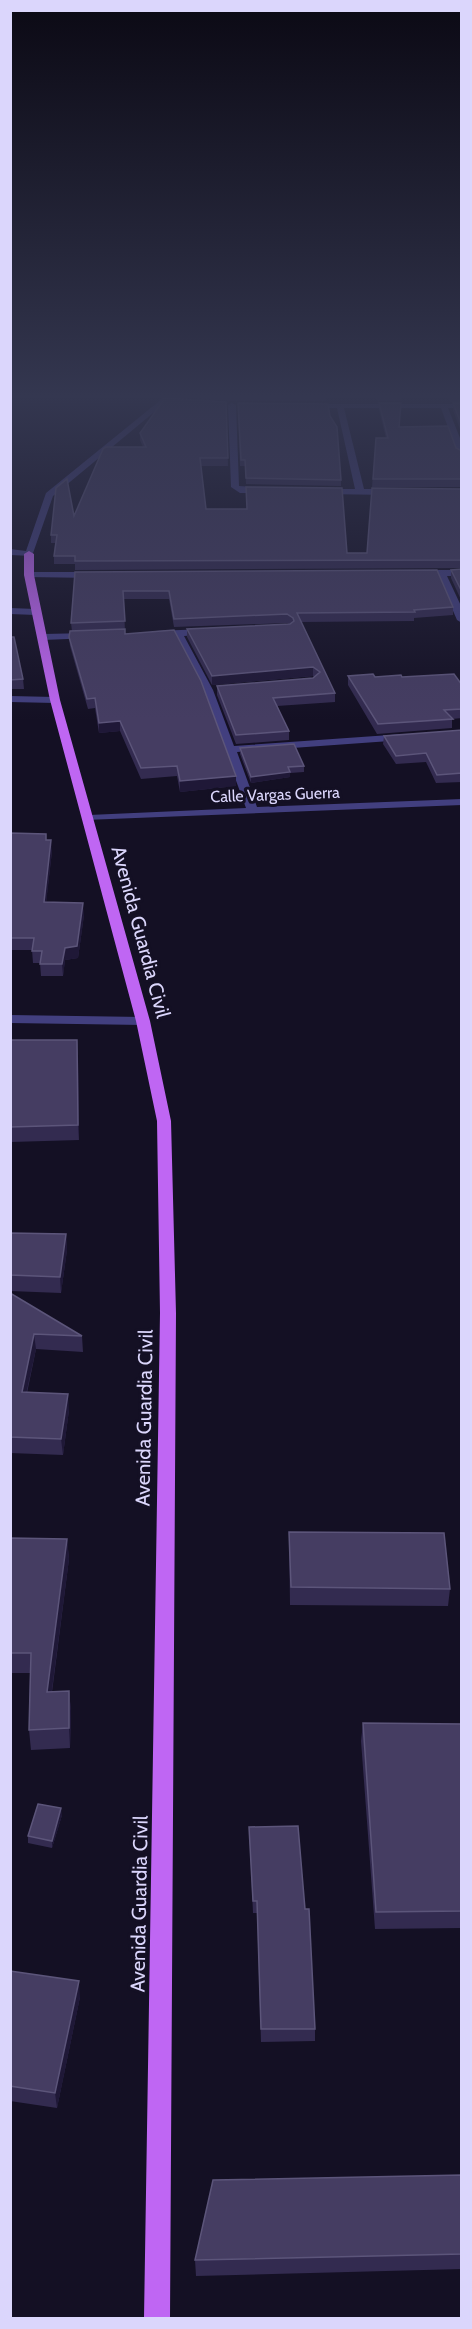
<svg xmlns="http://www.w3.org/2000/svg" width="472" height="2329" font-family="Cabin,sans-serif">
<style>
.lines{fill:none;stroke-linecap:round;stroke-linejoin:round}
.minor{fill:#423f7f;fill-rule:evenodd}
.major{fill:#bf66f3;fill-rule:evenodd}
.wall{fill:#332b50}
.shaded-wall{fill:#1f1837}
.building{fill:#453d62;stroke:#5c557a;stroke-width:1.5}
.labels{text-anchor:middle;stroke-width:6;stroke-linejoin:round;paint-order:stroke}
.far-street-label{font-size:16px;fill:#dbd6fc;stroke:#141024}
.street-label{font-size:20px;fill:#dbd6fc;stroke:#141024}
</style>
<rect width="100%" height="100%" fill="#141024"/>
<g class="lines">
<path class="minor" d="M168 394H176L53 496 32 556 10 555V549L26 551 46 493Z
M232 403 236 405 239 486 267 488 271 491 270 493H240L231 487 228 405Z
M309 404H462V408H448L462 443V457L458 455 441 408H344L364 489H393L397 492 393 495 321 494 320 492 324 489H355L337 408H306V404Z
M419 570H462V576H447L462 608V623L457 620 438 576 416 575 414 573Z
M29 572H95L100 575 95 578 26 577 24 575Z
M10 608 36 609 41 612 36 615 10 614Z
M206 629 211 632 209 634 184 636 213 690 234 746 404 734 409 737 404 740 237 752 257 807 462 799V805L85 820V816L89 815 246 808 203 690 174 636 155 637 150 634 155 631Z
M89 633 94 636 92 638 43 640 38 637 43 634Z
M10 696 55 697 60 700 55 703 10 702Z
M10 1015 143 1017 150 1021 143 1025 10 1023Z"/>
<path class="major" d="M29 551 34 554V575L60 700 150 1021 171 1121 176 1313 170 2318H144L160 1313 157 1121 136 1021 50 700 24 575V554Z"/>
</g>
<path class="wall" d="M179 394H326V401H232L179 397Z
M375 394H401V401H377Z
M447 394H462V402H450Z
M226 402 228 466H201L206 509 347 553H367L462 489V568L75 570V564H54V556L55 543H51V535L74 516 143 447 140 440V433Z
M238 403 341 480V486L246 484 245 466H240Z
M379 403 399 427 462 451V487H372L376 438H386L379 410Z
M453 403H462V435L453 410Z
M462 569V602L451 578V570Z
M75 572 453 607V615L414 618V621L301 622 335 693V702L277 706 289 731V740L236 744 217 695V686L313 678 314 677 313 676 212 685 187 637V629L289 624 287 623 174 627 169 599H124L125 634 236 786 180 792 177 776 141 779 120 731 99 733 95 708 88 709 70 646 69 637 72 631 71 623Z
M10 637 23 679 24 689H10Z
M348 676 402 677 462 685V718L452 719V728L377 734 348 685Z
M462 730V782L436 783 426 762 396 764 383 744 384 736Z
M240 748 304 766V772L290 773V777L251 783 240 754Z
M10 833 47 840 52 851 46 902 84 915 78 958 65 960 63 976H41L40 963H33L32 950H10Z
M10 1040 78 1055 79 1140 11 1142Z
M10 1233 66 1234 67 1250 61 1293 10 1291Z
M10 1293 82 1336 83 1352 36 1349 27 1393 69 1410 63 1455 10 1453Z
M289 1532 450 1589 448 1606 290 1605Z
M10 1538 67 1539 69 1559 52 1692 69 1691 71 1711 70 1748 31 1750 29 1730 30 1673H10Z
M363 1723 462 1724V1928L375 1929 361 1741Z
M62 1815 52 1848 28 1843V1836Z
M249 1827 305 1909 315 2029V2041L261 2042 257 1913H253Z
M10 1971 80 1997 57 2108 10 2101Z
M462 2175V2269L196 2276 195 2260Z"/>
<path class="shaded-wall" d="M313 667V676L212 685V676Z
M120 721V731L99 733V723Z
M290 772V777L251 783V777Z
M236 776V786L180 792V781Z
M51 840 52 851 45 914 44 902Z
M83 903 84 915 78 958 65 960 63 976 62 964 65 948Z
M77 1040 78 1055 79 1140 78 1125Z
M66 1234 67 1250 61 1293 60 1277Z
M34 1334 36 1349 23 1408 22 1392Z
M68 1394 69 1410 63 1455 61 1439Z
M67 1539 69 1559 49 1712 47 1692Z
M69 1691 71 1711 70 1748 69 1728Z
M61 1808 62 1815 52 1848V1841Z
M79 1981 80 1997 57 2108 55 2093Z"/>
<path class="building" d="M218 394H326V395L232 394Z
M377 394H401V396H377Z
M450 394H462V395H450Z
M165 398 226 402 228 458H200L206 509H247L246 487 342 488 347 553H367L372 488 462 489V560L75 561V556H54L57 535H51L56 488 67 479 74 516 103 449 106 447H146L140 433Z
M238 403 328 404 330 416 337 427 341 480 246 478 245 460H241Z
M379 403H401L399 427 448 426 456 448 462 451V479H373L376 438H388Z
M453 403H462V426Z
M462 569V592L451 570Z
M437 570 453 607 414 610 415 612 297 613 335 693 273 698 289 731 236 735 217 686 313 678 320 672 313 667 212 676 187 629 290 624 294 621 293 618 287 614 174 619 169 591H123L125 621 71 623 75 572Z
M125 629V634L174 630 201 681 236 776 180 781 177 766 141 768 120 721 99 723 95 698 87 699 69 637 70 631Z
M10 637H14L23 679 10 680Z
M373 674 375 677 401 675 402 677 454 674 462 685V709L444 710 453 719 378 724 348 676Z
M462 730V773L437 775 426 753 396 756 384 736Z
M294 744 304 766 288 767 290 772 251 777 240 748Z
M10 833 46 834V840H51L44 902 83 903 77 946 65 948 62 964H40L42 951H32L34 938H10Z
M10 1040H77L78 1125 10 1127Z
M10 1233 66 1234 60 1277 10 1275Z
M10 1293 82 1336 34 1334 22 1392 68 1394 61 1439 10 1437Z
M289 1532 444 1533 450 1589 291 1587Z
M10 1538 67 1539 47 1692 69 1691V1728L29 1730 31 1653H10Z
M363 1723 462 1724V1911L376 1912Z
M38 1804 61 1808 52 1841 28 1836Z
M298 1826 305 1909H309L315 2029H261L257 1901H253L249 1827Z
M10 1971 79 1981 55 2093 10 2086Z
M462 2175V2254L195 2260 213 2180Z"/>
<linearGradient id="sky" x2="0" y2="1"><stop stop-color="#0b0914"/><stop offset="0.55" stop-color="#343750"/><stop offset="1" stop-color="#343750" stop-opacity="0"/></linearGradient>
<rect width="472" height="720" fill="url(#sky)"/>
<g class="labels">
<g class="far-street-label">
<text transform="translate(275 794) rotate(-2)" y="6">Calle Vargas Guerra</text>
</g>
<g class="street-label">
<text transform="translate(141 932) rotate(75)" y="7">Avenida Guardia Civil</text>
<text transform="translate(144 1418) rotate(-89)" y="7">Avenida Guardia Civil</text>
<text transform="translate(139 1904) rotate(-89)" y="7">Avenida Guardia Civil</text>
</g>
</g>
<rect width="472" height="2329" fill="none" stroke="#dbd6fc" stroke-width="24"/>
</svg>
